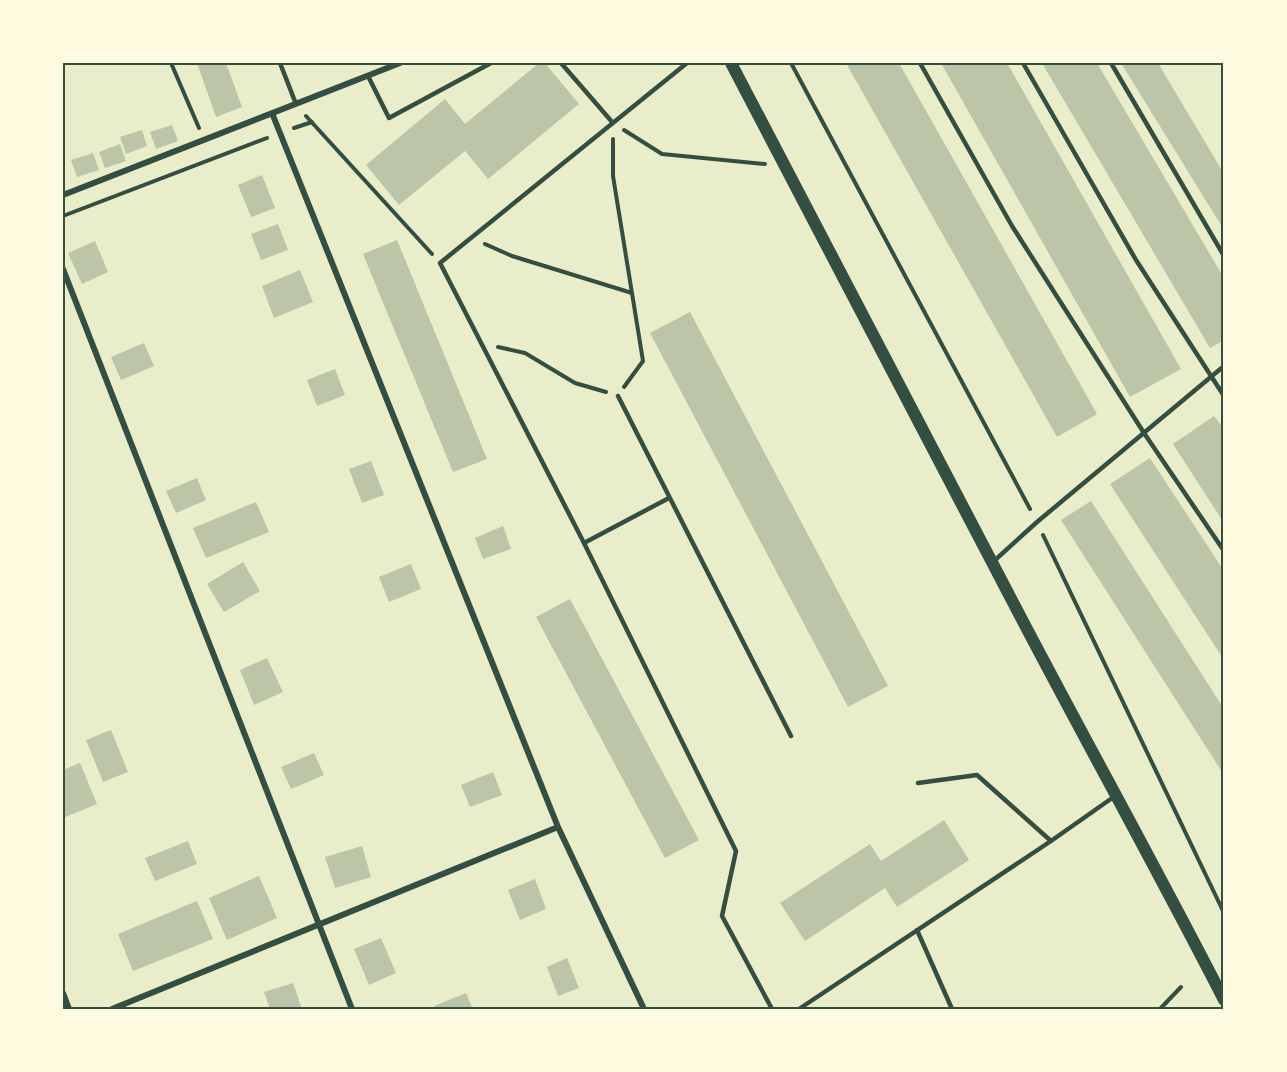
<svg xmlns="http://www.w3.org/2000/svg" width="1287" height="1072" font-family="'IBM Plex Serif',serif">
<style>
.building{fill:#bcc5a7}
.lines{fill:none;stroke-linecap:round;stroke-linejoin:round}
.path{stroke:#344e41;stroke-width:4}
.service{stroke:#344e41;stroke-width:4.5}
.minor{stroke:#344e41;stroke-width:6}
.secondary{stroke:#344e41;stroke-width:12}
.neatline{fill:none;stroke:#344e41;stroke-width:2}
</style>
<rect width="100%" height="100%" fill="#e9edc9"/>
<path class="building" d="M197 63H226L242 107 216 117Z
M539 63H545L579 104 488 179 465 151 399 205 366 165 445 99 465 124Z
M846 63H899L1097 414 1057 437Z
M941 63H1007L1181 369 1130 397Z
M1042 63H1097L1224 278V340L1210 348Z
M1121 63H1158L1224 174V230Z
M172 125 178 141 156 149 150 132Z
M142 130 147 146 126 154 120 137Z
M120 144 126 161 105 168 99 152Z
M93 153 99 170 77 177 71 160Z
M262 175 275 208 251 217 238 185Z
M278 224 288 250 261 260 251 234Z
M397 240 487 459 453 472 363 254Z
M95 241 108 272 82 284 68 253Z
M300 270 313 302 274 318 262 286Z
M690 312 888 686 848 707 650 333Z
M144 343 154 366 121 380 111 357Z
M335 369 345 395 317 406 307 380Z
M1214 416 1224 429V523L1173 444Z
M1150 458 1224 571V660L1110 484Z
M371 461 384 495 362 503 349 469Z
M197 478 206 500 176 513 166 491Z
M1091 501 1224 709V775L1061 520Z
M256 502 269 532 206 558 193 528Z
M503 526 511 549 483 559 475 538Z
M243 562 260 591 224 612 207 584Z
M411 564 421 589 389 602 379 577Z
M570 599 699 840 665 858 536 617Z
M267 658 283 692 254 705 240 670Z
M111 730 128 772 103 782 86 740Z
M314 753 324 775 291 789 281 767Z
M80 763 97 804 63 818V770Z
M493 772 502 795 470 807 461 785Z
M944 820 969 860 897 907 885 888 805 941 780 903 870 844 881 861Z
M188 841 197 864 155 881 145 858Z
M362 846 371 877 335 888 325 857Z
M259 876 277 918 227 940 209 898Z
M535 879 546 909 520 920 508 890Z
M197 901 213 939 133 971 118 934Z
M381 938 396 973 369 985 354 949Z
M567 958 579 988 558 996 547 967Z
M293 983 302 1009H270L264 992Z
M466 993 473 1009H435L434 1006Z"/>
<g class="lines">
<path class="path" d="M171 63 199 128
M791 63 1030 509
M306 116 432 254
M294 128 312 122
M624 130 662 154 765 164
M613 139V176L643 361 624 387
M63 216 267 138
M485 244 512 256 632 293
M498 347 525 353 575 383 606 392
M1043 535 1224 913
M1160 1009 1181 987"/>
<path class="service" d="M280 63 296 104
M561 63 613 123
M687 63 440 263 584 543 736 851 722 916 772 1009
M920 63 1012 226 1144 433 1224 551
M1023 63 1136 260 1224 396
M1111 63 1224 256
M368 76 389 118 491 63
M618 396 791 736
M584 543 669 498
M994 561 1037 522 1224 366
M918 783 977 775 1051 841
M917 930 952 1009
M799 1009 1051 841 1115 796"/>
<path class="minor" d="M272 113 558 827 644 1009
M63 195 400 63
M63 269 352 1009
M63 993 69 1009
M112 1009 558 827"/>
<path class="secondary" d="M731 63C826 245 920 428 1017 610 1085 740 1157 869 1224 1000"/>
</g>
<rect width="1287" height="1072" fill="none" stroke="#fefae0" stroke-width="129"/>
<rect x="64" y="64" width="1158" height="944" class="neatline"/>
</svg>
